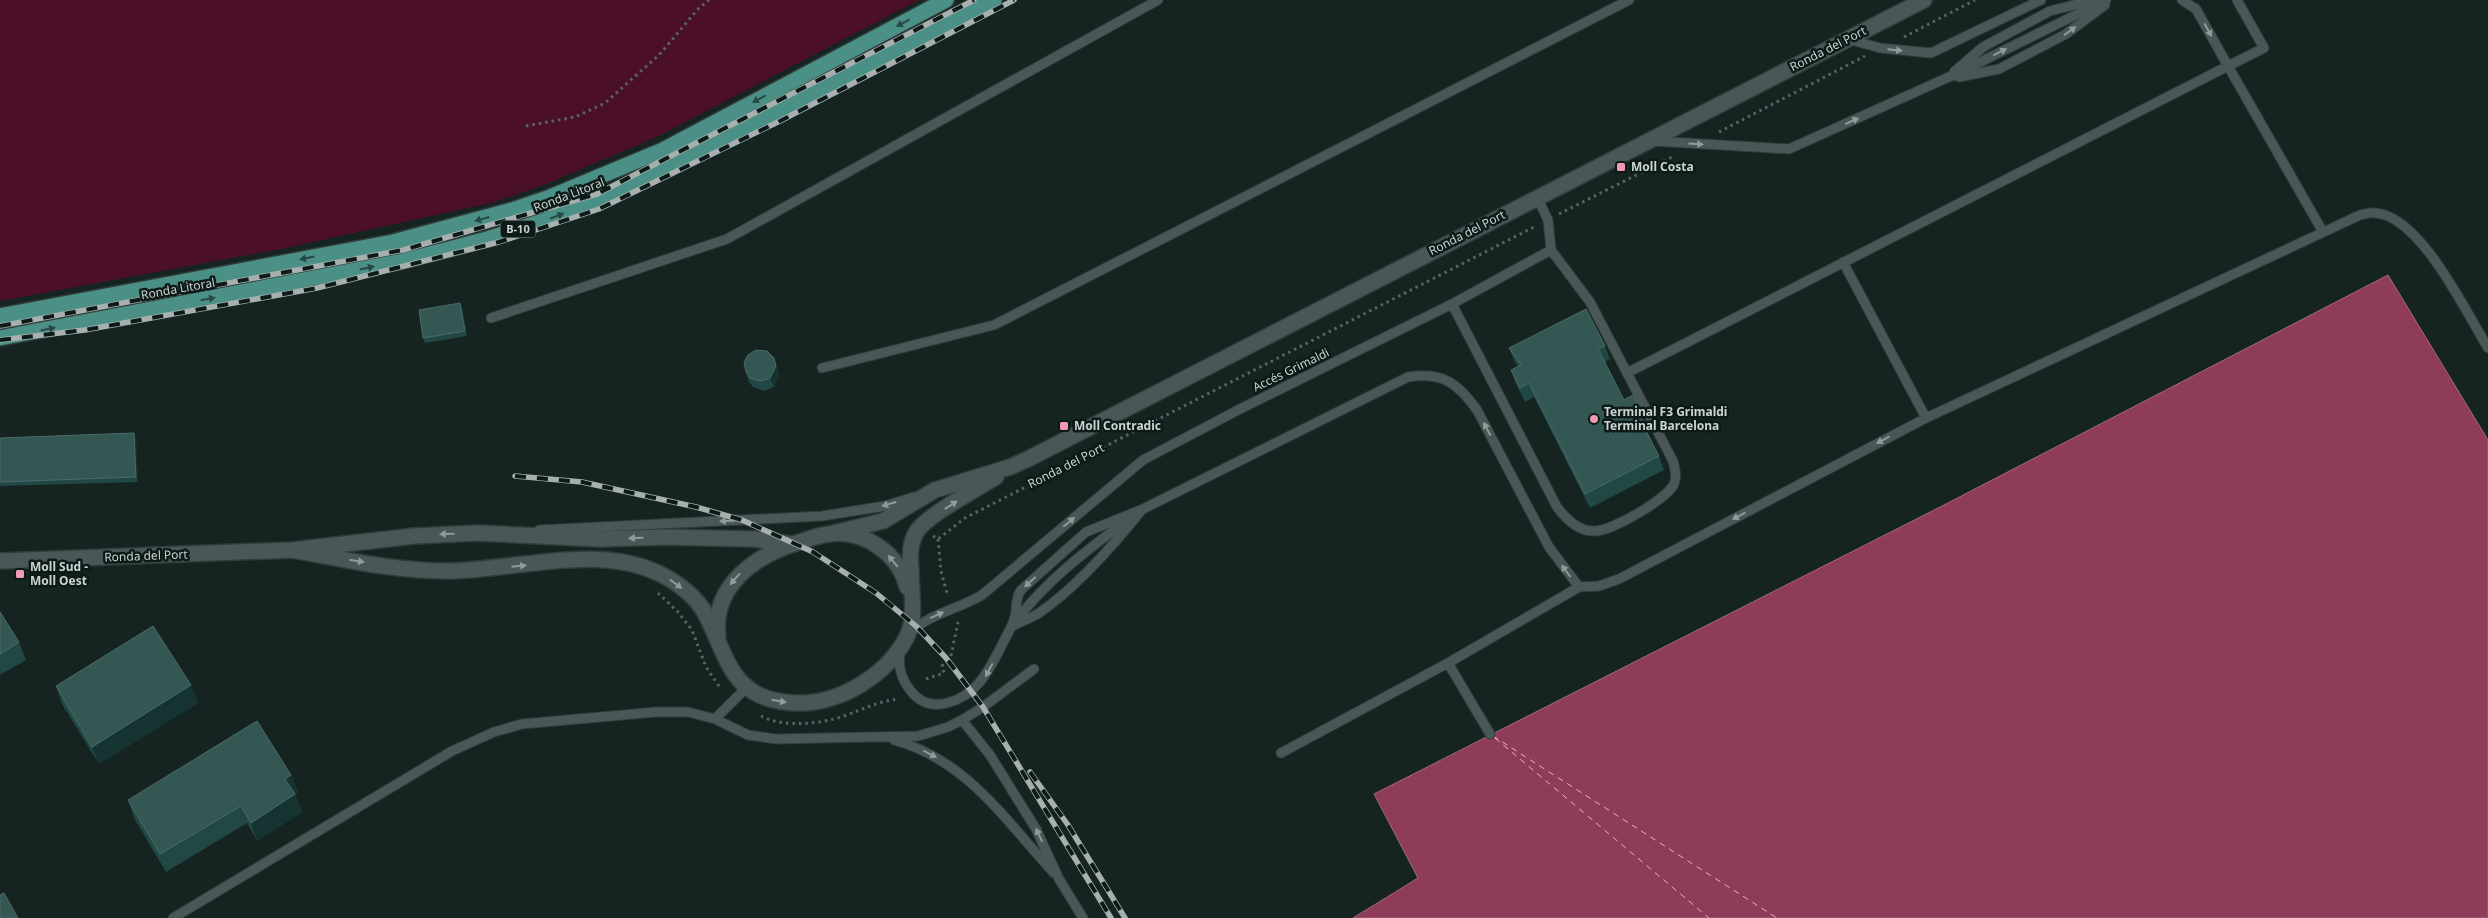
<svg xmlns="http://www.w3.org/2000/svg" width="2488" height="918" font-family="'Noto Sans',sans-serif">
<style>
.green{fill:#4b1028}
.water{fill:#8f3c5a;stroke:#a1697e}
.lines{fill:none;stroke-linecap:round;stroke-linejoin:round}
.ferry{stroke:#f3abc0;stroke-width:1;stroke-dasharray:6 5;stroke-linecap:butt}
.lane-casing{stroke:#323d3b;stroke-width:11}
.street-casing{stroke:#323d3b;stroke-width:18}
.highway-casing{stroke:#323d3b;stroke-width:18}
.path{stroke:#596564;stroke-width:3;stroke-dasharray:2.5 4;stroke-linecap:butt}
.lane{stroke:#495856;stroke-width:9}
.street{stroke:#495856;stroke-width:15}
.highway{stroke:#4a9087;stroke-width:15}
.rail-casing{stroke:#a7b0af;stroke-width:5.5}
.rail{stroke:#0c1a18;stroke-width:4;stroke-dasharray:11;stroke-linecap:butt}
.wall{fill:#224845}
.shaded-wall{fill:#153330}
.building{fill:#345754;stroke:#4c6b68}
.oneway{fill:#254944}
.oneway2{fill:#909c9a}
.poi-dot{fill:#f09ab4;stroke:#0c1a18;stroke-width:2}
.labels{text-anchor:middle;stroke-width:5;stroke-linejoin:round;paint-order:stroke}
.shield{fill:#0c1a18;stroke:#929c9a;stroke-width:1}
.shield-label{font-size:11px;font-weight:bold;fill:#cbd3d2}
.street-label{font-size:12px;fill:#cbd3d2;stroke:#0c1a18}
.poi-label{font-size:12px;font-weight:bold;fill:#cbd3d2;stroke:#0c1a18;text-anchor:start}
</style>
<rect width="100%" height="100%" fill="#152321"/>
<path class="green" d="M0 0H919L659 136 544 185 491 203 281 249 0 301Z"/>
<path class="water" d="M2388 275 2488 440V918H1353L1418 878 1374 794 1942 506Z"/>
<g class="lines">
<path class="ferry" d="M1493 736 1777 918
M1495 738 1709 918"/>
<g class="lane-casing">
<path id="lane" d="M2182 0 2196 9 2228 66 2264 48 2237 0
M1848 39 1880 48 1931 53 2041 0
M1954 72 1983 47 2050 11 2094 0
M1959 77 1999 69 2066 34 2105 5
M1653 141 1789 149 1960 72 2106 0
M1843 262 1926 418
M1452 304 1557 507C1566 519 1579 532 1595 531 1612 531 1667 499 1674 484 1677 476 1675 469 1673 461L1590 302 1551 250 1548 220 1537 197
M491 318 727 239 1158 0
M822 368 994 325 1629 0
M1627 373 2228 66 2323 232
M539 530 822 516 885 506 914 497
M1016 621C1046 580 1090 548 1130 518
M1011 627C1020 621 1030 619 1039 613 1077 587 1112 547 1141 511
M911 632C931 613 959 609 982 595L1143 460 1240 409 1452 304 1551 250
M900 650C898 665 900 677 910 690 919 702 931 707 947 703 976 696 988 672 1001 647 1005 638 1011 629 1014 620 1018 609 1014 600 1021 590L1086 532 1143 509 1408 377C1442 372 1457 382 1477 410L1549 547 1579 587 1599 586 1619 579 1926 418 2360 215C2365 214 2371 212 2376 213 2421 217 2466 312 2488 348
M1448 663 1490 734
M715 719 747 687
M962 720 990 755 1036 829 1059 879 1083 918
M894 740C967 760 1005 820 1054 873
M1281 753 1448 663 1579 587
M173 918 452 751 494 732 522 724 656 712H688L715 719 748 735 776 739 918 736 948 727 962 720 983 707 1034 669"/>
</g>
<g class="street-casing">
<path id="street" d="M829 534 883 521 935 490 1010 467 1028 459 1924 0
M292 550C343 559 394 571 446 571 512 571 597 543 658 573 676 581 697 597 706 615 729 661 732 701 797 703 821 704 849 694 869 679 887 667 908 644 912 621 914 606 911 587 911 571 910 557 909 544 917 531 929 514 977 489 996 477
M0 561 292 550 414 536 478 533 600 539 665 537 754 539 790 544
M718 637C711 584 759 553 803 541 811 538 820 535 829 534 864 529 899 554 907 587"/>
</g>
<g class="highway-casing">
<path id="highway" d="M0 316 393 242 512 210 550 197 663 150 946 0
M0 338 403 261 487 239 546 220 664 171 994 0"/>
</g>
<path class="path" d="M1904 37 1975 0
M526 126 575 117 605 103 659 55 699 8 709 0
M1719 132 1865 56
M1559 214 1674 156
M933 536 938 539 965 518 1536 226
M938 539 941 571 947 593
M658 593 678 612 692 630 706 667 721 689
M951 656 958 622
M926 679 944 673 942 666 945 663
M761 716C783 728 821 724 844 716 864 709 876 702 898 699"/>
<use href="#lane" class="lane"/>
<use href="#street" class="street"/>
<use href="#highway" class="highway"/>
<g class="rail-casing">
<path id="rail" d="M0 326 403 250 597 194 974 0
M0 340 85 330 317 288 499 242 599 209 780 121 1014 0
M515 476 582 482 696 507 742 520 813 552 876 593 917 627 946 658 983 707 1111 918
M1030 772 1068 825 1125 918"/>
</g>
<use href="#rail" class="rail"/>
</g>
<path class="wall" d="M462 307 467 336 425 343 423 338Z
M1605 346 1610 359 1605 362 1624 400 1641 411 1646 425 1644 426 1659 456 1664 470 1590 508 1534 397 1525 402 1516 384 1511 370 1518 366 1514 361 1509 348Z
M774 358 779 375 774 387 764 391 753 387 749 382 746 372Z
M134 433 136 438 138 482 0 486V438Z
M0 612 19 642 26 660 0 675Z
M191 685 198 703 99 764 62 704 56 686Z
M291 775 298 792 295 794 302 812 257 841 247 823 166 872 134 818 128 800Z"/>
<path class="shaded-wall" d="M460 303 462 307 467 336 465 331Z
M774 358 779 375 774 387 770 378Z
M134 433 136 438 138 482 136 477Z
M191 685 198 703 99 764 92 747Z
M291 775 298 792 291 797 285 779Z
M295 794 302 812 257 841 251 823Z"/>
<path class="building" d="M460 303 465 331 423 338 419 310Z
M1586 309 1605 346 1598 349 1624 400 1633 395 1641 411 1637 413 1659 456 1585 494 1529 383 1520 388 1511 370 1521 365 1509 348Z
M756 350 767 351 774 358 776 366 770 378 761 381 750 378 746 372 744 362 748 355Z
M134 433 136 477 0 482V438Z
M0 612 19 642 0 654Z
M153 626 191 685 92 747 56 686Z
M257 721 291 775 285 779 295 794 251 823 241 806 160 854 128 800Z
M4 893 18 918H0V895Z"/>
<defs><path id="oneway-solid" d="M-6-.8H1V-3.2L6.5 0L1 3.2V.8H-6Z" transform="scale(1.25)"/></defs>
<g class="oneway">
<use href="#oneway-solid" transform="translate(903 23) rotate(152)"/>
<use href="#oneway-solid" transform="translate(759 99) rotate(152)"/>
<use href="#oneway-solid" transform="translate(557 216) rotate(-21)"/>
<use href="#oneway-solid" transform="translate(482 219) rotate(164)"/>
<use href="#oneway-solid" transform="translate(307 258) rotate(169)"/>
<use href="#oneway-solid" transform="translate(367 268) rotate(-12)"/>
<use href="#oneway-solid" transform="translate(208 299) rotate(-10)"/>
<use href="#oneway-solid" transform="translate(48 329) rotate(-11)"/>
</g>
<g class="oneway2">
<use href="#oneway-solid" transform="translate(2208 30) rotate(61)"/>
<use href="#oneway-solid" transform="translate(2070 31) rotate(-35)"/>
<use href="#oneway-solid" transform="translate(1895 50) rotate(6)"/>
<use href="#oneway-solid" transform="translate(2000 52) rotate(-27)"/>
<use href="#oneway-solid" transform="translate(1852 121) rotate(-24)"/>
<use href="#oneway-solid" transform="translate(1696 144) rotate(3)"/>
<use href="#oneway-solid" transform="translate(1487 429) rotate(-118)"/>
<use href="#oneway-solid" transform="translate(1883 440) rotate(152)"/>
<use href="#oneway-solid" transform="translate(889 504) rotate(164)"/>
<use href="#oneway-solid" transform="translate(951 505) rotate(-33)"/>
<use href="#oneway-solid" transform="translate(1739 516) rotate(152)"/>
<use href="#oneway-solid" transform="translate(727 521) rotate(178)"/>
<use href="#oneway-solid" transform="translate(1069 522) rotate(-40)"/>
<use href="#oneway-solid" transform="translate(447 534) rotate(178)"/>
<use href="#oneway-solid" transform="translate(636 538) rotate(178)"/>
<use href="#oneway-solid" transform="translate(357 561) rotate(9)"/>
<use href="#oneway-solid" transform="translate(893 561) rotate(-129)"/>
<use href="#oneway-solid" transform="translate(519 566) rotate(-6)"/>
<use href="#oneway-solid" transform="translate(1566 571) rotate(-127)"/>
<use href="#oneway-solid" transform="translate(735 579) rotate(131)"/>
<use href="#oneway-solid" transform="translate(1030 582) rotate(138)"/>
<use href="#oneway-solid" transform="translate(676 584) rotate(36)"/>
<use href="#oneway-solid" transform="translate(937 615) rotate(-24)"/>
<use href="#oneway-solid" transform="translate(989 670) rotate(118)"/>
<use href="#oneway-solid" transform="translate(779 701) rotate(10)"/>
<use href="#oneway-solid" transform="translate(930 754) rotate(27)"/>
<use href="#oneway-solid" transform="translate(1039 835) rotate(-116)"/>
</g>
<g class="poi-dot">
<rect x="1616" y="162" width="10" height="10" rx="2.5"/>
<circle cx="1594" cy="419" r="5"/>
<rect x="1059" y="421" width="10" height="10" rx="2.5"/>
<rect x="15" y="569" width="10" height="10" rx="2.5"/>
</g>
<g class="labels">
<rect class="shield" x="500.5" y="220.5" width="35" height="17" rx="4"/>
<g class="shield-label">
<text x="518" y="233">B-10</text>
</g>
<g class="street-label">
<text transform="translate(1828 49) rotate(-27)" y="4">Ronda del Port</text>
<text transform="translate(569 195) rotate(-21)" y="4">Ronda Litoral</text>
<text transform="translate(1467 233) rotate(-27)" y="4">Ronda del Port</text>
<text transform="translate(178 289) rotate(-10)" y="4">Ronda Litoral</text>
<text transform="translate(1291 370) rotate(-26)" y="4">Accés Grimaldi</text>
<text transform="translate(1066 466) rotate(-27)" y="4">Ronda del Port</text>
<text transform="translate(146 556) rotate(-2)" y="4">Ronda del Port</text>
</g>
<g class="poi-label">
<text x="1631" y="171">Moll Costa</text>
<text x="1604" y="416">Terminal F3 Grimaldi<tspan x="1604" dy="14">Terminal Barcelona</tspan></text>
<text x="1074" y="430">Moll Contradic</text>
<text x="30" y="571">Moll Sud -<tspan x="30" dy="14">Moll Oest</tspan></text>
</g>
</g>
</svg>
